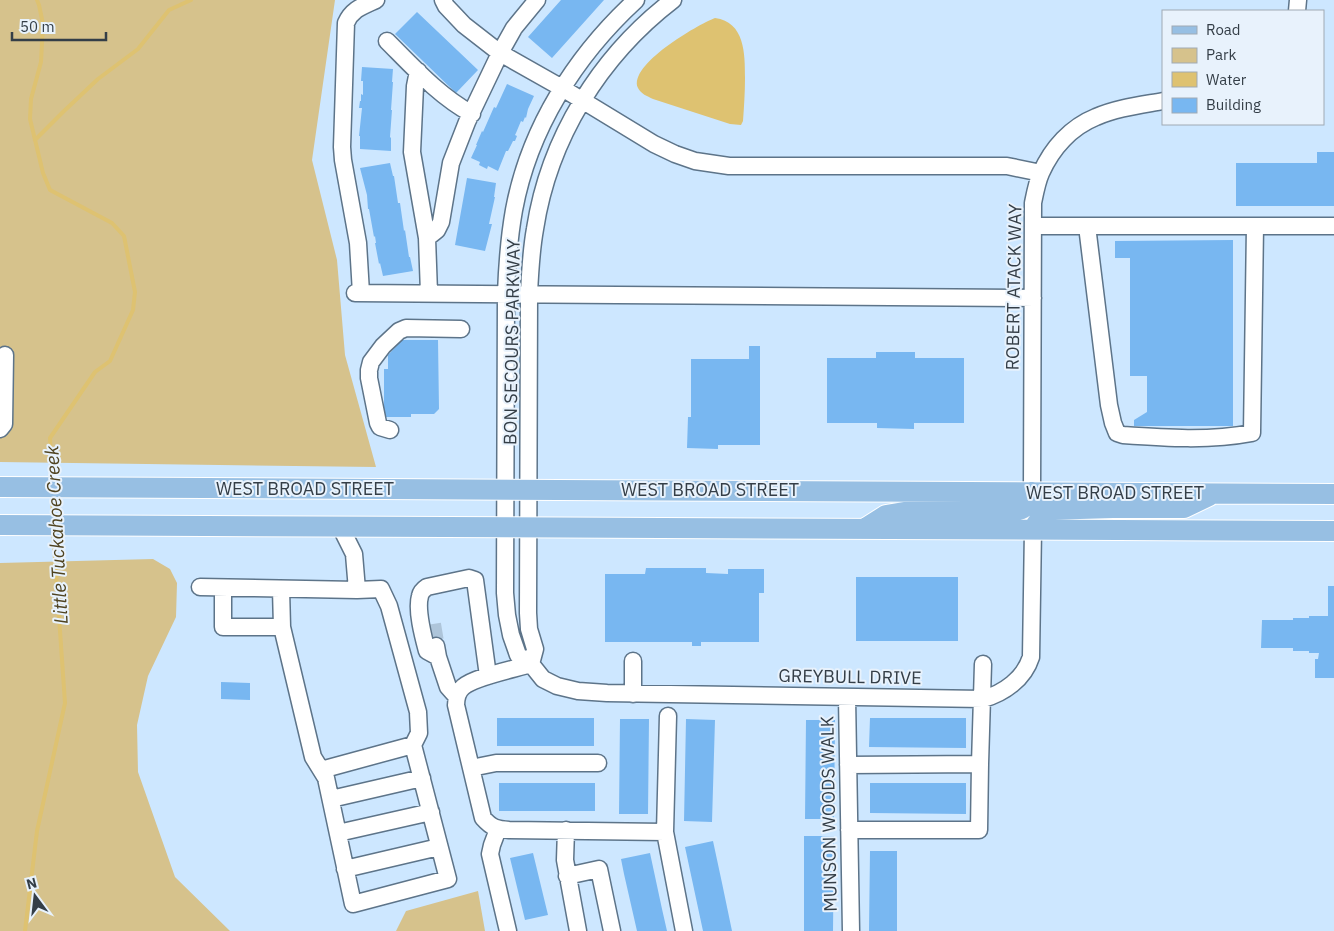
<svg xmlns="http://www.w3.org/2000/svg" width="1334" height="931" font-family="'IBM Plex Sans',sans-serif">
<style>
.green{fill:#d6c28c}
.water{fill:#dec271}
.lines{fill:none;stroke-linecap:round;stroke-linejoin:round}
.stream{stroke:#dec271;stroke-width:4}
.building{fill:#78b7f1}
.minor-tunnel{stroke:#aec5da;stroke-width:16;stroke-dasharray:16 8;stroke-linecap:butt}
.minor-casing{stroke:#5d7489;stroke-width:19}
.major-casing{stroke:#fff;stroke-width:22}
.minor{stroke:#fff;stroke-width:16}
.major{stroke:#97bfe3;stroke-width:20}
.labels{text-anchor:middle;stroke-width:4;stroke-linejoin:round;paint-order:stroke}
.street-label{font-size:18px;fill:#343e47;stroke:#e8f2fc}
.water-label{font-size:19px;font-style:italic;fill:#4f4320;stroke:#e8f2fc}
</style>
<rect width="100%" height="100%" fill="#cde7ff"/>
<path class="green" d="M0 0H335L312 160 337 260 345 355 376 467 0 462Z
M153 559 170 569 177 583 176 617 148 676 137 725 138 772 175 877 230 931H0V563Z
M478 891 485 931H396L406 911Z"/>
<path class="water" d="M715 18C745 22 745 54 745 78 745 92 744 107 743 121L741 125 730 124 653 99C647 96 641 94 638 88 628 65 697 25 715 18Z"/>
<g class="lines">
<path class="stream" d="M37 0 39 5 43 24 41 62 31 99 30 119 43 173 50 190 112 223 124 236 135 292 133 310 110 361 95 372 50 438 52 481
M35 140 63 112 98 79 138 49 169 10 191 0
M52 493 53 518
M25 931 37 831 65 703 53 530"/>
</g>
<path class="building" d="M561 0H604L552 58 528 37Z
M417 12 478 70 456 93 395 34Z
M362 67 393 69 392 82H393L391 110H392L390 137 391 138V151L360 149V136H359L362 108H359L360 101H361V94L363 95V81H361Z
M507 84 534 96 528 109 526 118 525 117 523 122 521 121 516 133 515 135 517 136 515 141H513L508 151H506L498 171 488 166 487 169 479 165 480 162 471 158 477 145H476L482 131 483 132 494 107 496 108Z
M1317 152H1334V206H1236V163H1317Z
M390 163 393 176H394L398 203H400L404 231 405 230 409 257H410L413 271 383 276 380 263 379 264 375 243H376L375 236 374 237 369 209H368L367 195 360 168Z
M467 178 496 183 494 197H495L489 224H492L485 251 455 245Z
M1233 240V426H1134V420L1147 412V376H1130V258H1115V241Z
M402 340H438L439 409 434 414H411V417H384V369H388V355Z
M749 346H760V445H718V449L687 448 688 417H691V359H749Z
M876 352H915V358H964V423H914V429L877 428V423H827V358H876Z
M646 568H706V573L728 574V569H764V593H759V642H701V646H692V642H605V574H645Z
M856 577H958V641H856Z
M1328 586H1334V678H1315V659H1318L1319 653H1309V651H1293V648H1261L1262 620H1293V618H1309V616H1328Z
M221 682 250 683V700L221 699Z
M497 718H594V746H497Z
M870 718H966V748L869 747Z
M620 719H649L648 814H619Z
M686 719 715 720 712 822 684 821Z
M806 720H835L834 819H805Z
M499 783H595V811H499Z
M870 783H966V814L870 813Z
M804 836H834L833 931H804Z
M713 841 722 883 732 931H703L685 847Z
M870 851H897V931H869Z
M533 853 548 915 525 920 510 858Z
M650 853 662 909 667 931H637L624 874 621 859Z"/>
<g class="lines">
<path class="minor-tunnel" d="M433 624 436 642"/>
<g class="minor-casing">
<path id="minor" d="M443 0 446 6 464 25 500 53 562 88 654 144 675 154 695 161 729 166H1007L1041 173
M636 0C575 56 529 129 514 210 509 238 507 266 506 294L505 593 507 615 511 635 518 655 531 664 543 679 557 686 578 691 607 693 983 699C1004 693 1024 679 1031 657L1033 529
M1297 11 1298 0
M387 41C413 67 439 96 472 114
M418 71 415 86 412 152 427 238 429 293
M1033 226H1334
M1087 226 1109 405 1113 423 1117 433 1123 435C1166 438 1210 441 1252 433L1255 226
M427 238 437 230 441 222 451 163 467 122 500 53 514 28 537 0
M355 293 1033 298
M361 293 358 243 343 160 342 147 346 23C352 9 363 6 376 0
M0 429 4 424 5 355
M390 430 380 427 378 423 369 378V370L371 362 383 346 399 331 406 328 461 329
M1032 492 1033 203C1035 193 1037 182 1041 173 1052 148 1071 127 1096 117 1116 108 1141 105 1163 101
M200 587 357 590 354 554 340 526
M223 588V627H282L281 589
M357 590 381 589 389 606 418 712 419 733 413 745
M282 627 313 757 326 778 353 904 448 879 413 745 321 770
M436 646 438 657 448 687 456 696
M438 657 427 651C423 636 416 610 420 596 421 591 424 589 427 587L469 578 475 580 488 676
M531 664 535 649 529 629 528 613 529 294C530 272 531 251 535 229 549 138 600 56 673 0
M531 664C515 669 474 677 463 687 457 692 456 698 456 705L483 818C492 828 496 829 509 830L665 832
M633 694V661
M847 697 851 931
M668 716 665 832 684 931
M980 764 983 664
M848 765 980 764 979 830H849
M471 768 496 763H598
M331 799 422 778
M498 829 492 845 490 854 508 931
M566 830 565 860 578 931
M338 833 431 812
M345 869 439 847
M567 876 599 869 612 931"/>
</g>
<g class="major-casing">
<path id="major" d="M0 487 1334 494
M0 525 1334 531
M864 529 886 515 904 512 1014 511 1022 509 1028 505 1032 492
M1033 529 1046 510 1113 508H1184L1209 496"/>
</g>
<use href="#minor" class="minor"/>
<use href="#major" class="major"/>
</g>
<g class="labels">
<g class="street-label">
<text transform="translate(1014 287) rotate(-89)" y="6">ROBERT ATACK WAY</text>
<text transform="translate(512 342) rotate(-89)" y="6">BON SECOURS PARKWAY</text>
<text x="305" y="495">WEST BROAD STREET</text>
<text x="710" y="496">WEST BROAD STREET</text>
<text x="1115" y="499">WEST BROAD STREET</text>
<text transform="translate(850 677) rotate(1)" y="6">GREYBULL DRIVE</text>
<text transform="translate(829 814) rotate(-91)" y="6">MUNSON WOODS WALK</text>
</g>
<g class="water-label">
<text transform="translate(56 535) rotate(-93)" y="7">Little Tuckahoe Creek</text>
</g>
</g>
<rect x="1162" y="10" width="162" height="115" fill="#e8f2fc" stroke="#a0aab4"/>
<rect x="1172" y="26" width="25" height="8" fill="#97bfe3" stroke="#a0aab4"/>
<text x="1206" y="35" font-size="15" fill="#343e47">Road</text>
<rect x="1172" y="48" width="25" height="15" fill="#d6c28c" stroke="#a0aab4"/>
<text x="1206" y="60" font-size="15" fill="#343e47">Park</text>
<rect x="1172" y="72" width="25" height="15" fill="#dec271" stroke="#a0aab4"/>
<text x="1206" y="85" font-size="15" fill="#343e47">Water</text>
<rect x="1172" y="98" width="25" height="15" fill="#78b7f1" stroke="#a0aab4"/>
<text x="1206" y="110" font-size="15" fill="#343e47">Building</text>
<g transform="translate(35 896) rotate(345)" stroke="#e8f2fc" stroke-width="4" paint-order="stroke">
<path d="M0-4L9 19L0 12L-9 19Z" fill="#343e47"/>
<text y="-8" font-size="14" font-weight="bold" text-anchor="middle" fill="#343e47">N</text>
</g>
<path d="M12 32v8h94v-8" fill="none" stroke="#343e47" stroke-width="2.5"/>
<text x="20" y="32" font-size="15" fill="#343e47" stroke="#e8f2fc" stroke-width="4" paint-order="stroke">50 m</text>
</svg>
